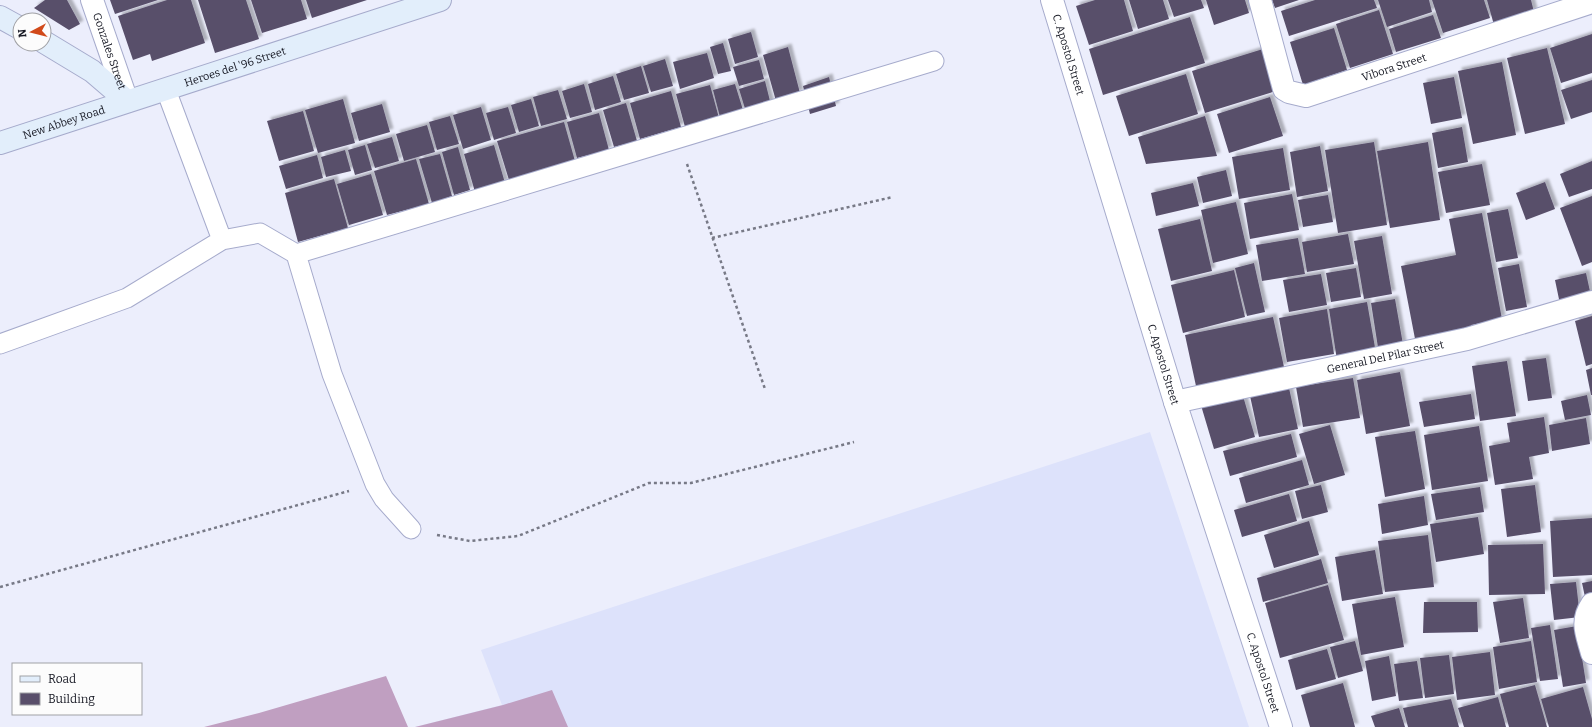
<svg xmlns="http://www.w3.org/2000/svg" width="1592" height="727" font-family="Bitter,serif">
<style>
.built{fill:#dde2fb}
.forest{fill:#c09fc1}
.building{fill:#594f6b;filter:url(#shadow)}
.lines{fill:none;stroke-linecap:round;stroke-linejoin:round}
.lane-casing{stroke:#a6abcc;stroke-width:21}
.street-casing{stroke:#a6abcc;stroke-width:24}
.secondary-casing{stroke:#a6abcc;stroke-width:24}
.path{stroke:#777986;stroke-width:2.5;stroke-dasharray:3 3;stroke-linecap:butt}
.lane{stroke:#fff;stroke-width:19}
.street{stroke:#fff;stroke-width:22}
.secondary{stroke:#e2eefb;stroke-width:22}
.labels{text-anchor:middle;stroke-width:4;stroke-linejoin:round;paint-order:stroke}
.street-label{font-size:11px;fill:#161823;stroke:#fcfcfc}
</style>
<defs>
<filter id="shadow"><feDropShadow dx="3.5" dy="-3.5" stdDeviation="1" flood-color="#0004"/></filter>
</defs>
<rect width="100%" height="100%" fill="#eceefc"/>
<path class="built" d="M1150 432 1249 727H415L502 705 481 650Z"/>
<path class="forest" d="M386 676 408 727H204L259 713Z
M552 690 568 727H415L503 705Z"/>
<path class="building" d="M45 0H67L80 24 69 30 34 8Z
M110 0H158L115 14Z
M167 0H191L205 43 152 61 150 54 133 60 118 16Z
M198 0H246L259 39 215 53Z
M251 0H301L307 19 262 33Z
M306 0H367L312 18Z
M1095 0H1124L1133 31 1089 45 1076 6Z
M1129 0H1163L1169 19 1138 29Z
M1168 0H1201L1204 8 1174 17Z
M1206 0H1245L1249 13 1214 25Z
M1272 0H1299L1275 8Z
M1315 0H1374L1377 8 1289 36 1281 11Z
M1378 0H1429L1432 12 1387 27Z
M1432 0H1484L1490 18 1443 33Z
M1487 0H1531L1534 12 1494 25Z
M1379 10 1393 54 1350 68 1336 24Z
M1433 15 1441 38 1396 52 1389 29Z
M1190 17 1205 63 1103 95 1089 49Z
M1334 28 1347 70 1303 85 1290 42Z
M751 32 758 57 735 64 728 39Z
M1592 34V73L1561 83 1550 48Z
M723 43 731 71 718 74 710 47Z
M788 47 800 93 776 101 763 55Z
M1547 48 1565 124 1525 134 1507 58Z
M1263 49 1276 91 1205 113 1192 71Z
M707 53 714 78 680 89 673 62Z
M665 59 673 86 651 92 643 66Z
M759 60 764 79 739 86 733 67Z
M1502 62 1516 135 1473 144 1458 71Z
M641 66 649 93 624 100 616 74Z
M1186 74 1198 114 1129 136 1116 96Z
M613 76 621 102 595 110 588 84Z
M829 77 836 106 810 114 803 86Z
M1454 77 1462 118 1431 124 1423 83Z
M1592 80V112L1571 119 1561 90Z
M765 81 771 105 746 112 739 89Z
M584 84 592 112 570 118 562 91Z
M735 84 743 110 720 117 713 90Z
M710 85 719 118 685 127 676 94Z
M558 90 567 119 541 126 533 97Z
M671 91 681 127 640 139 630 103Z
M1270 97 1283 136 1229 153 1217 114Z
M343 99 355 143 318 153 305 110Z
M531 99 539 126 519 132 511 105Z
M626 103 637 141 614 147 603 110Z
M382 104 390 132 359 141 351 113Z
M481 107 491 140 463 149 453 115Z
M508 107 516 133 494 140 486 113Z
M303 111 314 151 279 161 267 121Z
M599 113 609 150 577 158 567 122Z
M450 116 459 144 437 150 429 122Z
M1205 116 1217 156 1146 164 1138 137Z
M564 122 575 161 509 180 497 141Z
M427 125 435 152 404 161 396 134Z
M1462 127 1468 162 1438 168 1432 133Z
M392 137 399 161 375 168 367 144Z
M1374 142 1387 225 1338 233 1325 150Z
M1428 142 1440 220 1390 228 1377 151Z
M365 145 372 170 355 175 348 150Z
M494 145 505 183 475 192 464 154Z
M1320 146 1328 191 1297 197 1290 152Z
M458 147 470 190 454 195 442 152Z
M1283 148 1290 190 1239 199 1232 157Z
M345 150 351 171 326 177 321 157Z
M440 154 452 196 432 203 419 159Z
M317 155 323 178 286 189 279 166Z
M416 159 429 204 387 215 374 171Z
M1592 161V189L1569 197 1560 174Z
M1482 164 1490 205 1446 213 1438 172Z
M1226 170 1232 196 1203 203 1197 177Z
M371 174 383 215 349 225 337 184Z
M334 179 348 228 298 242 285 193Z
M1545 182 1555 209 1526 220 1516 193Z
M1193 183 1199 206 1156 216 1151 193Z
M1292 194 1299 230 1250 239 1244 203Z
M1328 195 1333 222 1303 227 1298 200Z
M1592 196V262L1582 266 1560 208Z
M1236 202 1248 254 1213 263 1201 210Z
M1508 209 1518 258 1496 262 1487 213Z
M1482 213 1502 319 1471 325 1472 333 1416 344 1401 266 1456 255 1449 219Z
M1200 219 1212 271 1171 281 1158 229Z
M1348 234 1354 264 1307 272 1302 242Z
M1382 236 1392 294 1364 299 1354 241Z
M1298 238 1305 274 1262 281 1256 245Z
M1254 263 1265 312 1247 316 1235 268Z
M1519 264 1527 307 1506 311 1498 268Z
M1356 268 1361 297 1331 302 1326 273Z
M1234 270 1245 317 1183 333 1171 285Z
M1586 273 1591 296 1560 304 1555 280Z
M1321 274 1327 305 1289 312 1283 280Z
M1395 299 1404 350 1379 354 1371 303Z
M1367 302 1376 353 1337 360 1329 309Z
M1327 309 1334 354 1287 362 1279 318Z
M1592 316V364L1586 366 1575 321Z
M1273 317 1284 367 1196 386 1185 335Z
M1546 358 1552 398 1528 401 1522 361Z
M1507 361 1516 416 1480 421 1472 366Z
M1592 368V395H1591L1586 370Z
M1400 372 1410 426 1366 434 1357 380Z
M1353 378 1360 418 1303 427 1296 387Z
M1289 388 1298 429 1259 437 1250 396Z
M1471 394 1475 419 1424 427 1419 402Z
M1587 395 1591 415 1565 420 1561 401Z
M1243 396 1255 437 1214 449 1200 402Z
M1544 417 1549 453 1529 457 1533 479 1495 485 1489 446 1510 442 1507 423Z
M1586 418 1590 444 1552 451 1549 425Z
M1330 425 1345 475 1314 484 1299 434Z
M1479 426 1488 481 1432 490 1424 435Z
M1415 431 1425 489 1385 497 1375 437Z
M1291 434 1297 457 1230 476 1223 451Z
M1302 460 1309 485 1246 503 1239 478Z
M1321 485 1328 512 1302 519 1295 491Z
M1535 485 1541 532 1507 537 1501 489Z
M1480 487 1484 512 1436 520 1431 494Z
M1289 494 1297 521 1242 537 1234 510Z
M1424 496 1428 525 1382 534 1378 504Z
M1478 517 1484 554 1436 562 1430 524Z
M1592 518V575L1553 577 1550 521Z
M1309 521 1319 555 1274 568 1264 535Z
M1428 535 1434 587 1385 592 1378 541Z
M1543 544 1545 594 1489 595 1488 545Z
M1375 550 1383 594 1342 601 1335 557Z
M1321 559 1328 583 1263 602 1257 578Z
M1592 581V596L1585 597 1582 583Z
M1576 582 1580 617 1554 620 1550 584Z
M1328 585 1344 640 1280 658 1265 603Z
M1395 597 1404 647 1361 655 1352 604Z
M1523 598 1529 638 1500 643 1493 602Z
M1424 602H1477L1478 632 1423 633Z
M1550 625 1558 679 1540 681 1531 628Z
M1577 626 1586 683 1563 687 1554 630Z
M1355 641 1363 671 1338 678 1330 647Z
M1531 641 1537 682 1499 689 1493 647Z
M1327 649 1336 679 1296 690 1288 660Z
M1490 652 1495 695 1457 700 1452 657Z
M1449 655 1454 694 1425 698 1420 658Z
M1389 656 1396 696 1372 701 1365 661Z
M1417 661 1423 698 1399 701 1394 664Z
M1343 683 1355 727H1310L1301 695Z
M1535 685 1547 727H1509L1500 694Z
M1583 687 1592 719V727H1549L1541 699Z
M1498 697 1506 727H1464L1458 708Z
M1451 699 1459 727H1408L1403 708Z
M1399 708 1405 727H1375L1371 716Z"/>
<g class="lines">
<g class="lane-casing">
<path id="lane" d="M166 90 222 240
M296 254 934 61
M0 344 127 298 222 240 260 233 296 254 332 374 375 484 384 499 411 529"/>
</g>
<g class="street-casing">
<g id="street">
<path id="s1" d="M92 0 127 101"/>
<path id="s2" d="M1052 0 1175 402 1281 727"/>
<path id="s3" d="M1260 0 1284 89 1289 92 1306 96 1592 2"/>
<path id="s4" d="M1175 402 1467 339 1592 302"/>
<path d="M1592 604C1580 622 1587 634 1592 653"/>
</g>
</g>
<g class="secondary-casing">
<g id="secondary">
<path d="M0 17 20 28"/>
<path d="M44 42 92 71 127 101"/>
<path id="s5" d="M0 143 440 0"/>
</g>
</g>
<path class="path" d="M687 164 765 389
M712 238 893 197
M437 535 470 541 518 536 649 483H691L854 442
M0 587 349 491"/>
<use href="#lane" class="lane"/>
<use href="#street" class="street"/>
<use href="#secondary" class="secondary"/>
</g>
<g class="labels">
<g class="street-label">
<text dy="4" stroke="none"><textPath href="#s1" startOffset="54">Gonzales Street</textPath></text>
<text dy="4" stroke="none"><textPath href="#s2" startOffset="57">C. Apostol Street</textPath></text>
<text dy="4" stroke="none"><textPath href="#s5" startOffset="247">Heroes del '96 Street</textPath></text>
<text dy="4" stroke="none"><textPath href="#s3" startOffset="208">Vibora Street</textPath></text>
<text dy="4" stroke="none"><textPath href="#s5" startOffset="67">New Abbey Road</textPath></text>
<text dy="4" stroke="none"><textPath href="#s4" startOffset="215">General Del Pilar Street</textPath></text>
<text dy="4" stroke="none"><textPath href="#s2" startOffset="381">C. Apostol Street</textPath></text>
<text dy="4" stroke="none"><textPath href="#s2" startOffset="705">C. Apostol Street</textPath></text>
</g>
</g>
<rect x="12" y="663" width="130" height="52" fill="#fcfcfc" stroke="#a0a1a5"/>
<rect x="20" y="676" width="20" height="6" fill="#e2eefb" stroke="#a0a1a5"/>
<text x="48" y="683" font-size="12" fill="#161823">Road</text>
<rect x="20" y="693" width="20" height="12" fill="#594f6b" stroke="#a0a1a5"/>
<text x="48" y="703" font-size="12" fill="#161823">Building</text>
<g transform="translate(32 32) rotate(263)"><circle r="19" fill="#fcfcfc" stroke="#a0a1a5"/>
<path d="M0-3L7 15L0 10L-7 15Z" fill="#d14a1a"/>
<text y="-6" font-size="11" font-weight="bold" text-anchor="middle" fill="#161823">N</text>
</g>
</svg>
